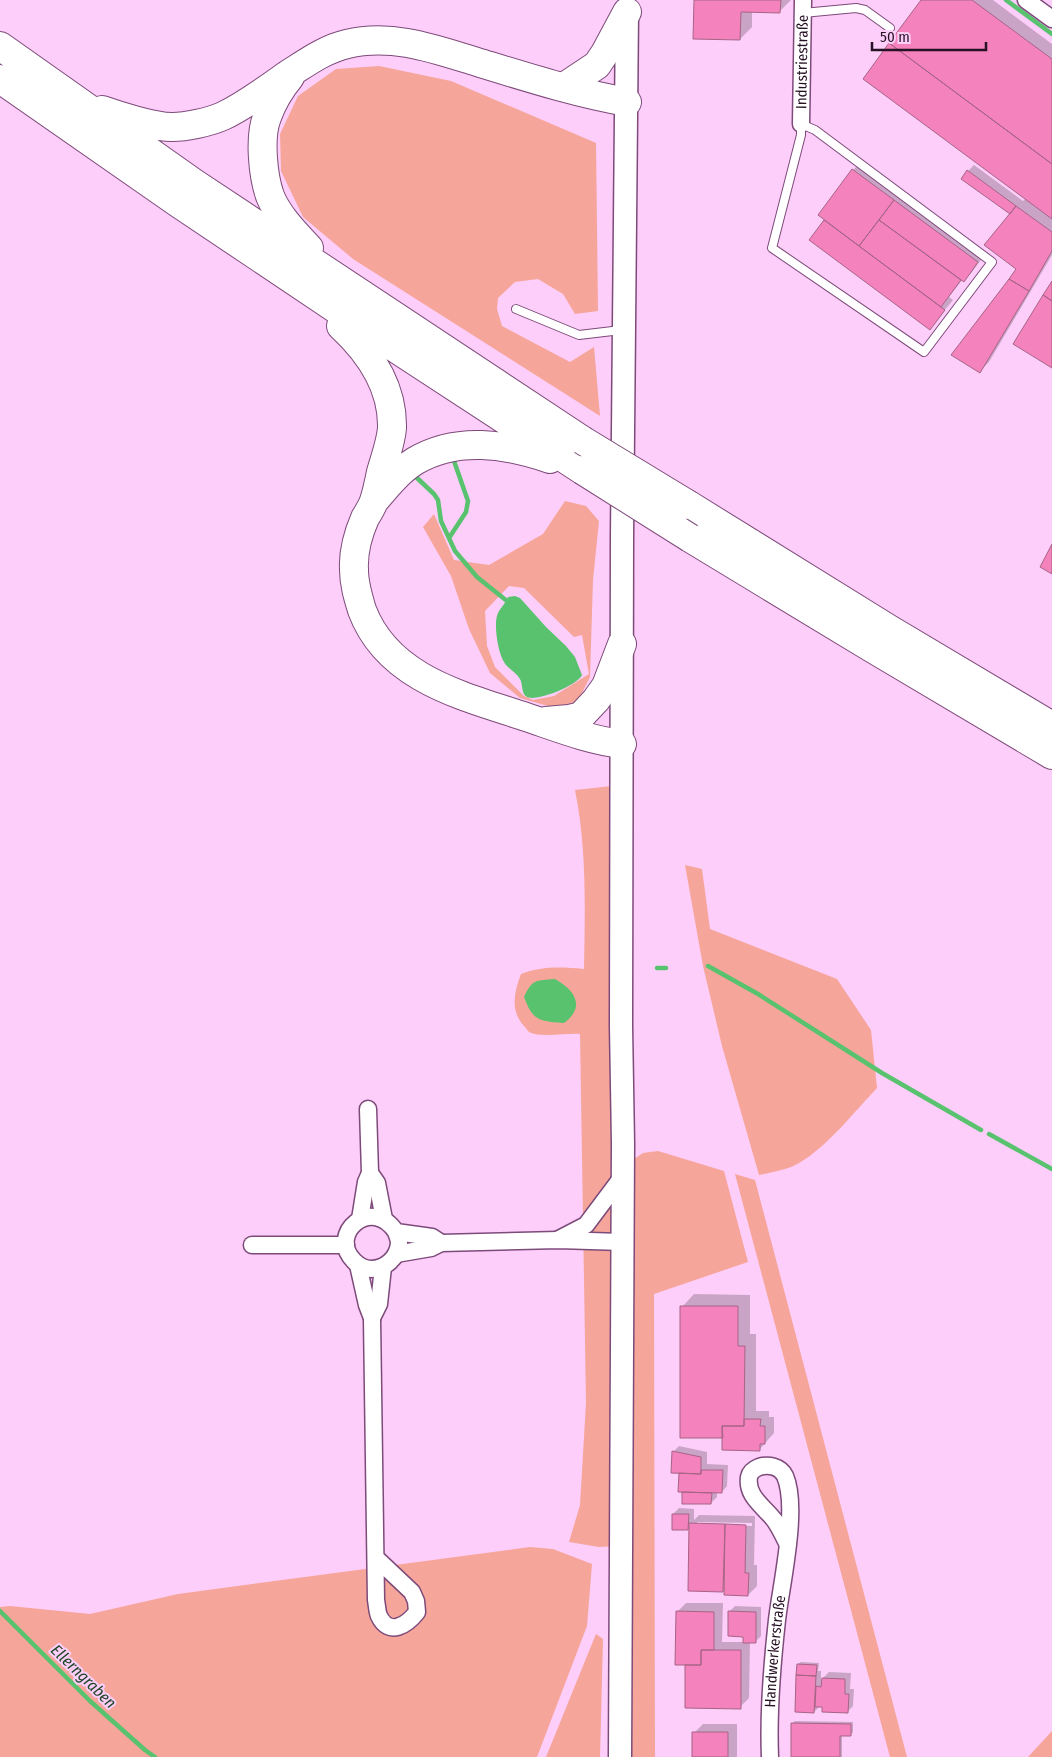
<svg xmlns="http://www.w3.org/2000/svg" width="1052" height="1757" font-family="'Fira Sans Condensed',sans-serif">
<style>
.green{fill:#f6a59a;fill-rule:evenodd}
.water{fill:#58c26f}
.shadow{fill:#0003;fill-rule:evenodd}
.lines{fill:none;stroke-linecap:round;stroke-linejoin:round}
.stream{stroke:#58c26f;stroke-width:4.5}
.building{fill:#f382bd;stroke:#a76486}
.lane-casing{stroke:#7d4a7a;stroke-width:10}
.street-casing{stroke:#7d4a7a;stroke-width:19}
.secondary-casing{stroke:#7d4a7a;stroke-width:25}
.highway-casing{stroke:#7d4a7a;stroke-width:30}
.lane{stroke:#fff;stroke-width:8}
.street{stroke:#fff;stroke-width:16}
.secondary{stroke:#fff;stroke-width:22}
.highway{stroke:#fff;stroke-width:28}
.highway-bridge-casing{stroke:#7d4a7a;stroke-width:30;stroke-linecap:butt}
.highway-bridge{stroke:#fff;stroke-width:28}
.labels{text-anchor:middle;stroke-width:4;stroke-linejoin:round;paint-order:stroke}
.street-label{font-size:15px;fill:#261125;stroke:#fdcef9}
.water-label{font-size:16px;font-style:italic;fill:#1c4625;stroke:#fdcef9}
</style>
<rect width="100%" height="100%" fill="#fdcef9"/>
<path class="green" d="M379 66 451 81 596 143 598 311 575 314 563 294 538 279 515 282 498 298 497 309 502 326 570 362 594 347 600 416 353 259 303 217 281 171 280 134 298 96 336 69Z
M565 501 586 506 599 521 593 580 590 677 578 701 555 708 520 698 490 673 469 629 451 576 423 527 434 514 454 560 489 565 543 534ZM509 586 524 588 574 637 582 635 589 674 554 696 533 700 524 696 495 667 487 646 485 611Z
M621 785 619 1546 599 1547 569 1542 580 1505 586 1403 580 1034C567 1033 541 1038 529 1032 527 1030 526 1028 524 1026 510 1011 514 992 521 974 542 966 561 967 584 969 585 909 587 849 575 790Z
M685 865 702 869 710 929 837 979 871 1030 877 1088C855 1111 827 1147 799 1163 787 1170 773 1172 759 1175L722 1046 703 966Z
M658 1151 724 1171 748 1262 654 1294 655 1757H630L634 1159 643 1153Z
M735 1174 755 1180 907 1757H890Z
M530 1547 553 1549 592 1564 587 1626 537 1757H0V1607L10 1606 90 1614 178 1594Z
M596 1634 603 1639 600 1757H546Z
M1052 1731V1757H1028Z"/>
<path class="water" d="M515 596 520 598 546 627 566 646 575 657 582 675C578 685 537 702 527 697 521 694 523 684 520 679 516 672 508 669 504 662 498 653 493 623 498 613 501 607 506 603 508 597Z
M555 979C575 990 586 1007 564 1023 539 1021 533 1021 524 997 533 978 536 981 555 979Z"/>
<path class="shadow" d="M695 0H791L780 11H752V27L740 39Z
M923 0H993L1052 44V255L989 362 980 371 1018 269 1016 208 968 171 974 165 1023 201 1026 198Z
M862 161 986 253 972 272 963 281 962 280 949 297 953 300 930 328 811 240 826 219 819 215 853 170Z
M694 1294 750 1295V1334H756V1411H769V1417H774V1433L760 1449 724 1437 682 1307Z
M679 1446 707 1452V1464L728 1465 727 1486 722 1492H717V1497L711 1503 683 1502 680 1472 673 1452Z
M679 1508 694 1509V1520L699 1515 755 1516 754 1565H757V1586L748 1595 725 1591 689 1590 690 1529 673 1528V1514ZM697 1522 752 1523V1526L697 1525Z
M686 1603H723L722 1642H744V1635L729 1612 735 1606 761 1607V1636L755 1642H750L749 1698 740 1707 686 1663 677 1612Z
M801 1662 819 1663 818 1671H821V1680L829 1672 851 1673 850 1689H854L853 1706 847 1712 820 1706 814 1712 798 1664Z
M795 1721 853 1722V1732L851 1735H842V1757H792V1724Z
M703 1724H737V1757H694V1733Z"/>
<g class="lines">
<path class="stream" d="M1006 0 1052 34
M416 477 434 494 438 500 441 521 455 551 477 577 507 601
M449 538 466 512 468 501 454 461
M708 966 758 994 882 1073 981 1130
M657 968H666
M989 1134 1052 1169
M0 1611 90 1701 145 1750 155 1757"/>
</g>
<path class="building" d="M694 0H781L780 13 741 12 740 40 693 39Z
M921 0H972L1052 59V164L889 43Z
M889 43 1052 164V219L863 79Z
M852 169 894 200 859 246 818 215Z
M967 170 1016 206 1010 214 961 179Z
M894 200 978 262 964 282 879 220Z
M1016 206 1052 232V251L1029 291 1009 279 1016 269 984 245Z
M824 220 945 310 930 330 809 240Z
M879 220 961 280 941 307 859 246Z
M1009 279 1029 291 980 373 951 355Z
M1052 281V301L1043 295Z
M1043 295 1052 301V368L1013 344Z
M1052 544V574L1040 567Z
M680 1306H738V1346H745L744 1426H722L723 1438H680Z
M744 1419H761L760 1426H765V1444H760V1451L722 1450V1426H744Z
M672 1451 701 1457V1474L671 1473Z
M701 1470H723L722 1493 678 1492 679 1473 701 1474Z
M682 1492 712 1493 711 1504H682Z
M672 1514H689L688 1530H672Z
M689 1523 725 1524 723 1592 688 1591Z
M725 1524 746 1525 745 1573H749L748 1596 724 1595Z
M676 1611 714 1612V1650H701V1665H675Z
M728 1611 756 1612V1643H743V1637L728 1636Z
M701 1650H741V1709L685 1708V1665H701Z
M797 1664 817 1665 816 1676 796 1675Z
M796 1675 816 1676 814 1713 795 1712Z
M822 1678 845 1679V1694H849L848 1713 822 1712V1707H815L816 1686 821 1687Z
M791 1723 851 1724V1736H840V1757H791Z
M692 1732H728V1757H692Z"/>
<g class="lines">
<g class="lane-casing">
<path id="lane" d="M803 13 856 8 865 10 890 28
M801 124 815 130 992 262 924 352 772 248 801 135Z
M516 309 579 335 621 330"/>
</g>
<g class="street-casing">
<g id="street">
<path d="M1026 0 1052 19"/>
<path id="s1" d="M801 124 803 0"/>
<path d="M370 1173 377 1183 384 1219"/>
<path d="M360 1219 366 1182 370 1173 368 1109"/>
<path d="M396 1232C397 1235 399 1239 399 1243 398 1258 385 1269 371 1269 364 1269 358 1265 354 1261 327 1234 372 1195 396 1232L432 1237 441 1243"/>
<path d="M559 1239 586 1225 622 1177"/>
<path d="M252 1245H346"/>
<path d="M396 1254 431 1248 441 1243 558 1240 622 1242"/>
<path d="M358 1265 367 1305 372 1318 376 1600C377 1605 377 1611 379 1616 389 1637 407 1625 417 1612L416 1601 412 1592 376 1558"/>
<path d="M372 1318 379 1304 383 1267"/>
<path id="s2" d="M770 1757C768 1711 772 1665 777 1620 781 1585 799 1508 785 1476 780 1466 768 1464 759 1467 754 1469 750 1472 749 1477 746 1497 765 1507 775 1521 780 1528 784 1537 788 1545"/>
</g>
</g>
<g class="secondary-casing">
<path id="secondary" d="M620 1757 623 1144 621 1026 622 537 627 11"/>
</g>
<g class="highway-casing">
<path id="highway" d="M0 46 194 183 582 440
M290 77C281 88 272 103 267 117 259 137 263 176 270 196 278 216 295 233 309 248
M0 79 178 203 360 325 582 470
M564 87 597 65 605 53 627 12
M102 110C119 116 154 127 172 127 186 127 210 122 223 116 246 105 267 89 287 75 306 63 325 49 347 44 392 33 435 49 477 62 526 77 576 93 627 102
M341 326C370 353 393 386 392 428 391 442 385 458 381 472 379 482 377 492 374 501 372 507 368 513 365 518 358 534 353 552 354 570 354 584 358 597 362 610 387 677 459 695 520 715 554 726 587 740 622 744
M376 499C387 486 399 471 415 461 457 436 506 444 550 459
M689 505 889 629 1052 726
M690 538 870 647 1052 755
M546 721 569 719 581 716 596 700 606 686 622 644"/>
</g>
<use href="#lane" class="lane"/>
<use href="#street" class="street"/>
<use href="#secondary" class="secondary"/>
<use href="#highway" class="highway"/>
<g class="highway-bridge-casing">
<path id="highway-bridge" d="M582 440 689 505
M582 470 690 538"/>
</g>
<use href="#highway-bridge" class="highway-bridge"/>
</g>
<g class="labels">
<g class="street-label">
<text dy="5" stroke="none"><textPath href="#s1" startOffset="62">Industriestraße</textPath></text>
<text dy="5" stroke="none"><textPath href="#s2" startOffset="106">Handwerkerstraße</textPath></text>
</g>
<g class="water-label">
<text transform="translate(84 1676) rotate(44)" y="6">Ellerngraben</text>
</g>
</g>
<path d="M872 42v8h114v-8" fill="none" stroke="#261125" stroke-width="2.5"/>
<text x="880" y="42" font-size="15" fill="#261125" stroke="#fdcef9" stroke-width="4" paint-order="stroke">50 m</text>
</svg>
